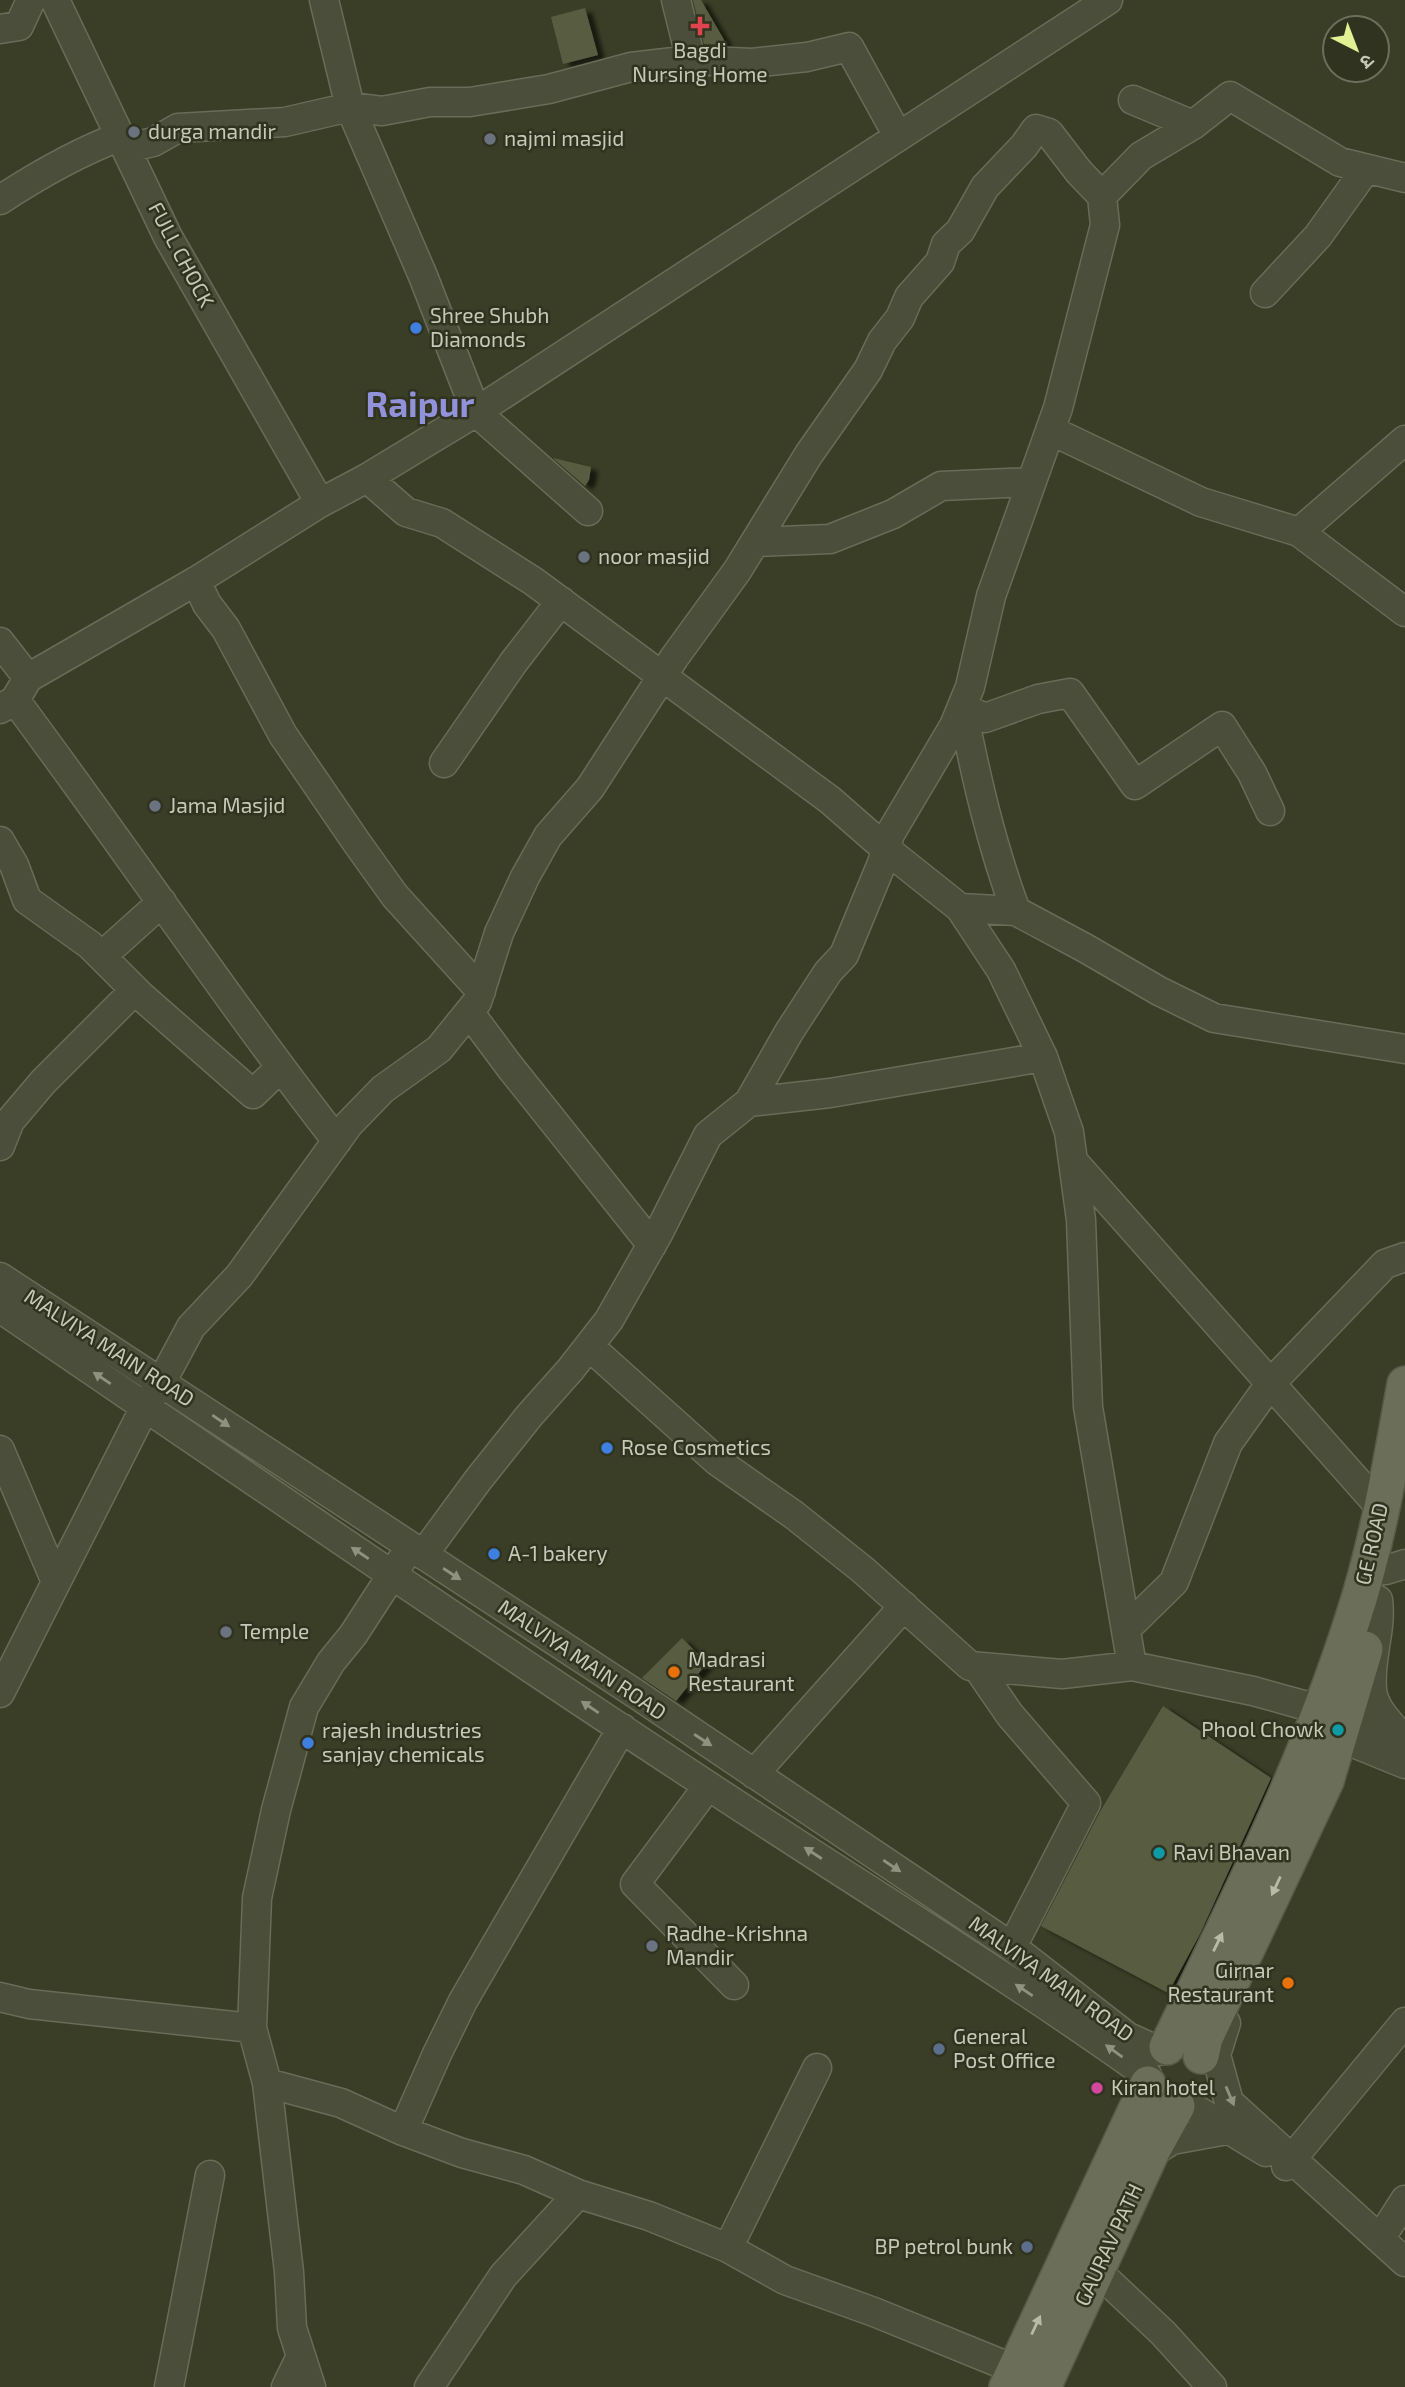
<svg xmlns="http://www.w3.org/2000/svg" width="1405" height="2387" font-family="'Exo 2','Noto Sans Devanagari',sans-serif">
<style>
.building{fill:#595d43;filter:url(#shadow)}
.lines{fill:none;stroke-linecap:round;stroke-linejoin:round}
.minor-casing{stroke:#686c58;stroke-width:31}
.major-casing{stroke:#575a47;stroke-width:38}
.minor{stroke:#4b4e3a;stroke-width:28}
.major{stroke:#6b6e58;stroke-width:35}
.oneway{fill:#8e927f}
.oneway2{fill:#b8bba9}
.health-dot{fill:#e0444e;stroke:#30331f;stroke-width:2.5}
.worship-dot{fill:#6b7280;stroke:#30331f;stroke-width:2.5}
.shop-dot{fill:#3f7fe0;stroke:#30331f;stroke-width:2.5}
.food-dot{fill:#e8710a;stroke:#30331f;stroke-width:2.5}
.culture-dot{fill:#0f9aa8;stroke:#30331f;stroke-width:2.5}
.service-dot{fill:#5c6f8a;stroke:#30331f;stroke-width:2.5}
.hotel-dot{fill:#d1479c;stroke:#30331f;stroke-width:2.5}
.labels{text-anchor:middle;stroke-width:5;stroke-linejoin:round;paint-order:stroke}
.poi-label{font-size:21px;fill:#c5c9b7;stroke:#30331f;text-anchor:start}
.street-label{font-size:21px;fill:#c5c9b7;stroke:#30331f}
.town-label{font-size:35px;font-weight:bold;fill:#9192da;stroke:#30331f}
</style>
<defs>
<filter id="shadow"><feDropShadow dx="7" dy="4" stdDeviation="2" flood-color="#0009"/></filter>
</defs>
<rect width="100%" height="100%" fill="#3b3e26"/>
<path class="building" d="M693 0H701L727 45 704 44Z
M585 8 598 55 563 64 551 17Z
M553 458 591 467 589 480 585 486Z
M682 1638 707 1663 676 1701 642 1678Z
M1163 1706 1271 1778 1200 1934 1168 1993 1041 1926 1101 1810Z"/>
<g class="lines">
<g class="minor-casing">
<path id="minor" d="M55 0 168 237 320 503
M324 0 350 107 423 276 476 412 588 511
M676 0 691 60
M0 29 19 26 31 0
M1133 100 1193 125
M127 148 153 142 178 128 285 122 350 107 382 111 430 102H470L549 89 631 67 691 60 752 63 807 57 849 47 898 136
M1102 196 1141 156 1193 125 1230 96 1340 162 1405 178
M0 200C38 175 79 152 121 136
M1265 293 1318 236 1366 169
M1050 430 1201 502 1299 532 1405 612
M367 478 406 512 442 523 533 581 830 800 886 849 960 908 1001 970 1043 1057 1069 1132 1081 1220 1088 1407 1132 1666
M1299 532 1405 440
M755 542 830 539 893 514 941 486 1031 482
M196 581 207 604 226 629 283 735 357 843 395 896 481 991
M0 642 28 678
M15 700C124 846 225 997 337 1141
M962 707C976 777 991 844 1016 911L1085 948 1159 991 1214 1018 1405 1049
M962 707 985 718 1038 699 1070 693 1135 785 1222 726 1252 773 1270 811
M0 709 15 700 28 678 196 581 320 503 367 478 476 412 1108 0
M444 763 513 663 561 601
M0 841 14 865 27 900 90 945 141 996 253 1094 280 1068
M960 908 1016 911
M102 956 162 902
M469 1012 510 1067 652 1245
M749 1102 830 1093 1043 1057
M0 1146 10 1121 43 1082 135 990
M1073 1161 1381 1508
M0 1277 639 1696 1012 1947 1128 2037 1159 2051
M0 1308C235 1468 469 1629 707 1785 854 1882 1004 1973 1147 2075
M589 1346 717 1461 794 1515 863 1570 970 1666 1062 1674 1132 1666 1253 1691 1307 1706 1324 1701 1348 1710 1405 1737
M0 1450 56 1582
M1367 1566 1386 1570 1405 1564
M1378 1600C1382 1630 1369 1659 1372 1689 1373 1706 1387 1720 1397 1732
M1126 1629 1174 1582 1228 1443 1270 1384 1385 1264 1405 1257
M977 1667 1010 1715 1086 1803 1012 1947
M0 1693 145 1407 162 1381 191 1327 239 1276 349 1124 383 1089 439 1049 477 1002 499 933 525 877 548 836 590 788 674 658 737 571 809 454 868 370 882 341 900 318 909 297 940 262 946 244 960 231 985 187 1024 146 1036 129 1049 133 1079 172 1102 196 1105 225 1058 408 991 596 970 687 954 726 890 834 882 863 844 955 828 972 789 1032 749 1102 708 1135 659 1232 609 1320 570 1370 529 1416 478 1480 423 1555
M1319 1729 1405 1764
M754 1774 904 1606
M708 1786 635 1884 734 1985
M0 1997 29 2004 252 2028
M1226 2023 1216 2055 1229 2102 1405 2262
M267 2083 341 2103 403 2131 462 2153 524 2170 578 2194 649 2216 728 2248 785 2280 874 2312 1034 2377
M1187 2104 1266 2152
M403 2131 437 2054 463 2001 622 1728
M1151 2153 1172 2140 1227 2130
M1286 2166 1405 2022
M1380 2239 1405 2200
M728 2248 817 2068
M1097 2271 1163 2333 1212 2387
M169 2387 210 2175
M286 2387 301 2356
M311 2387 292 2328 289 2272 267 2083 252 2028 257 1898 276 1810 304 1707 331 1662 353 1635 401 1561
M429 2387 503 2276 578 2194"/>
</g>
<g class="major-casing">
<path id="major" d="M1167 2047C1235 1907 1306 1766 1353 1618 1378 1542 1391 1462 1405 1384
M1201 2056 1205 2038 1326 1781 1365 1649
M1007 2387 1148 2084
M1043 2387 1151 2153 1177 2106"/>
</g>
<use href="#minor" class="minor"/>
<use href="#major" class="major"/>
</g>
<defs><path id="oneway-solid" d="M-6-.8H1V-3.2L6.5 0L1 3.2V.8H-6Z" transform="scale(1.75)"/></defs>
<g class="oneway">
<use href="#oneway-solid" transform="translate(102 1378) rotate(-146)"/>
<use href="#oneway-solid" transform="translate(221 1421) rotate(34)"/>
<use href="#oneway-solid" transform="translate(360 1553) rotate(-146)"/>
<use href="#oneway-solid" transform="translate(452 1574) rotate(33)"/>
<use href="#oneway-solid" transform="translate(590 1707) rotate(-146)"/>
<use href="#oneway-solid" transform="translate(703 1740) rotate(33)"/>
<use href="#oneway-solid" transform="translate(813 1853) rotate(-147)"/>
<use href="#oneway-solid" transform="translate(892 1866) rotate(34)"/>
<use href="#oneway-solid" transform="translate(1024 1990) rotate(-146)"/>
<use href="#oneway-solid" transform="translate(1114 2051) rotate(-144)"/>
<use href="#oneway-solid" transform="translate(1230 2096) rotate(67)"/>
</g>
<g class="oneway2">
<use href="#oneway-solid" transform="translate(1276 1886) rotate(115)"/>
<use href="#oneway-solid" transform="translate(1218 1942) rotate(-64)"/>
<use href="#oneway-solid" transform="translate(1036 2325) rotate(-65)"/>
</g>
<path class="health-dot" d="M696.5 15.5h7v7h7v7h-7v7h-7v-7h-7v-7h7z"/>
<g class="worship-dot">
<circle cx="134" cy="132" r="7"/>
<circle cx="490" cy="139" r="7"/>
<circle cx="584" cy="557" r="7"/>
<circle cx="155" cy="806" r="7"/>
<circle cx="226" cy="1632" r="7"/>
<circle cx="652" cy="1946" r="7"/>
</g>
<g class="shop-dot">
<circle cx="416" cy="328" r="7"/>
<circle cx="607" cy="1448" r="7"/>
<circle cx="494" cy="1554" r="7"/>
<circle cx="308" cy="1743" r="7"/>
</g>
<g class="food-dot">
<circle cx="674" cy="1672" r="7"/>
<circle cx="1288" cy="1983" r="7"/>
</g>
<g class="culture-dot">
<circle cx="1338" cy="1730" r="7"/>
<circle cx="1159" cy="1853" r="7"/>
</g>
<g class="service-dot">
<circle cx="939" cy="2049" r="7"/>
<circle cx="1027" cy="2247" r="7"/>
</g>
<circle class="hotel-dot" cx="1097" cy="2088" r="7"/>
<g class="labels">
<g class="poi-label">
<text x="700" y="58" text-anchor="middle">Bagdi<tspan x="700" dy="24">Nursing Home</tspan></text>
<text x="148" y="139">durga mandir</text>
<text x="504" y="146">najmi masjid</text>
<text x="430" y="323">Shree Shubh<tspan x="430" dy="24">Diamonds</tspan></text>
<text x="598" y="564">noor masjid</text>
<text x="169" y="813">Jama Masjid</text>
<text x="621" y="1455">Rose Cosmetics</text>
<text x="508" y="1561">A-1 bakery</text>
<text x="240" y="1639">Temple</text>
<text x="688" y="1667">Madrasi<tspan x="688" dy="24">Restaurant</tspan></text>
<text x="1324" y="1737" text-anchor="end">Phool Chowk</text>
<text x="322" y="1738">rajesh industries<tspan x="322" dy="24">sanjay chemicals</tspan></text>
<text x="1173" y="1860">Ravi Bhavan</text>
<text x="666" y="1941">Radhe-Krishna<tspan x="666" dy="24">Mandir</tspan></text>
<text x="1274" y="1978" text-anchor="end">Girnar<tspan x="1274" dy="24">Restaurant</tspan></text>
<text x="953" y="2044">General<tspan x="953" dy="24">Post Office</tspan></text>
<text x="1111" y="2095">Kiran hotel</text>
<text x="1013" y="2254" text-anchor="end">BP petrol bunk</text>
</g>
<g class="street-label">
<text transform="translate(181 255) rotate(62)" y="7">FULL CHOCK</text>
<text transform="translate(109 1348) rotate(33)" y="7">MALVIYA MAIN ROAD</text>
<text transform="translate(1372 1544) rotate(-77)" y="7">GE ROAD</text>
<text transform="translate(582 1660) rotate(34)" y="7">MALVIYA MAIN ROAD</text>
<text transform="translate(1051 1979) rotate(36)" y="7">MALVIYA MAIN ROAD</text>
<text transform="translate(1109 2245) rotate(-65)" y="7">GAURAV PATH</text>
</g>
<g class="town-label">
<text x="420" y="417">Raipur</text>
</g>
</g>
<g transform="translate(1356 49) rotate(138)"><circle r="33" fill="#30331f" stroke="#6c6f5c" stroke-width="2"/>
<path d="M0-5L12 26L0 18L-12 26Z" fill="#e1f193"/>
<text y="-10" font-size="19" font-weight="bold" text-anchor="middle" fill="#c5c9b7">उ</text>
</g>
</svg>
